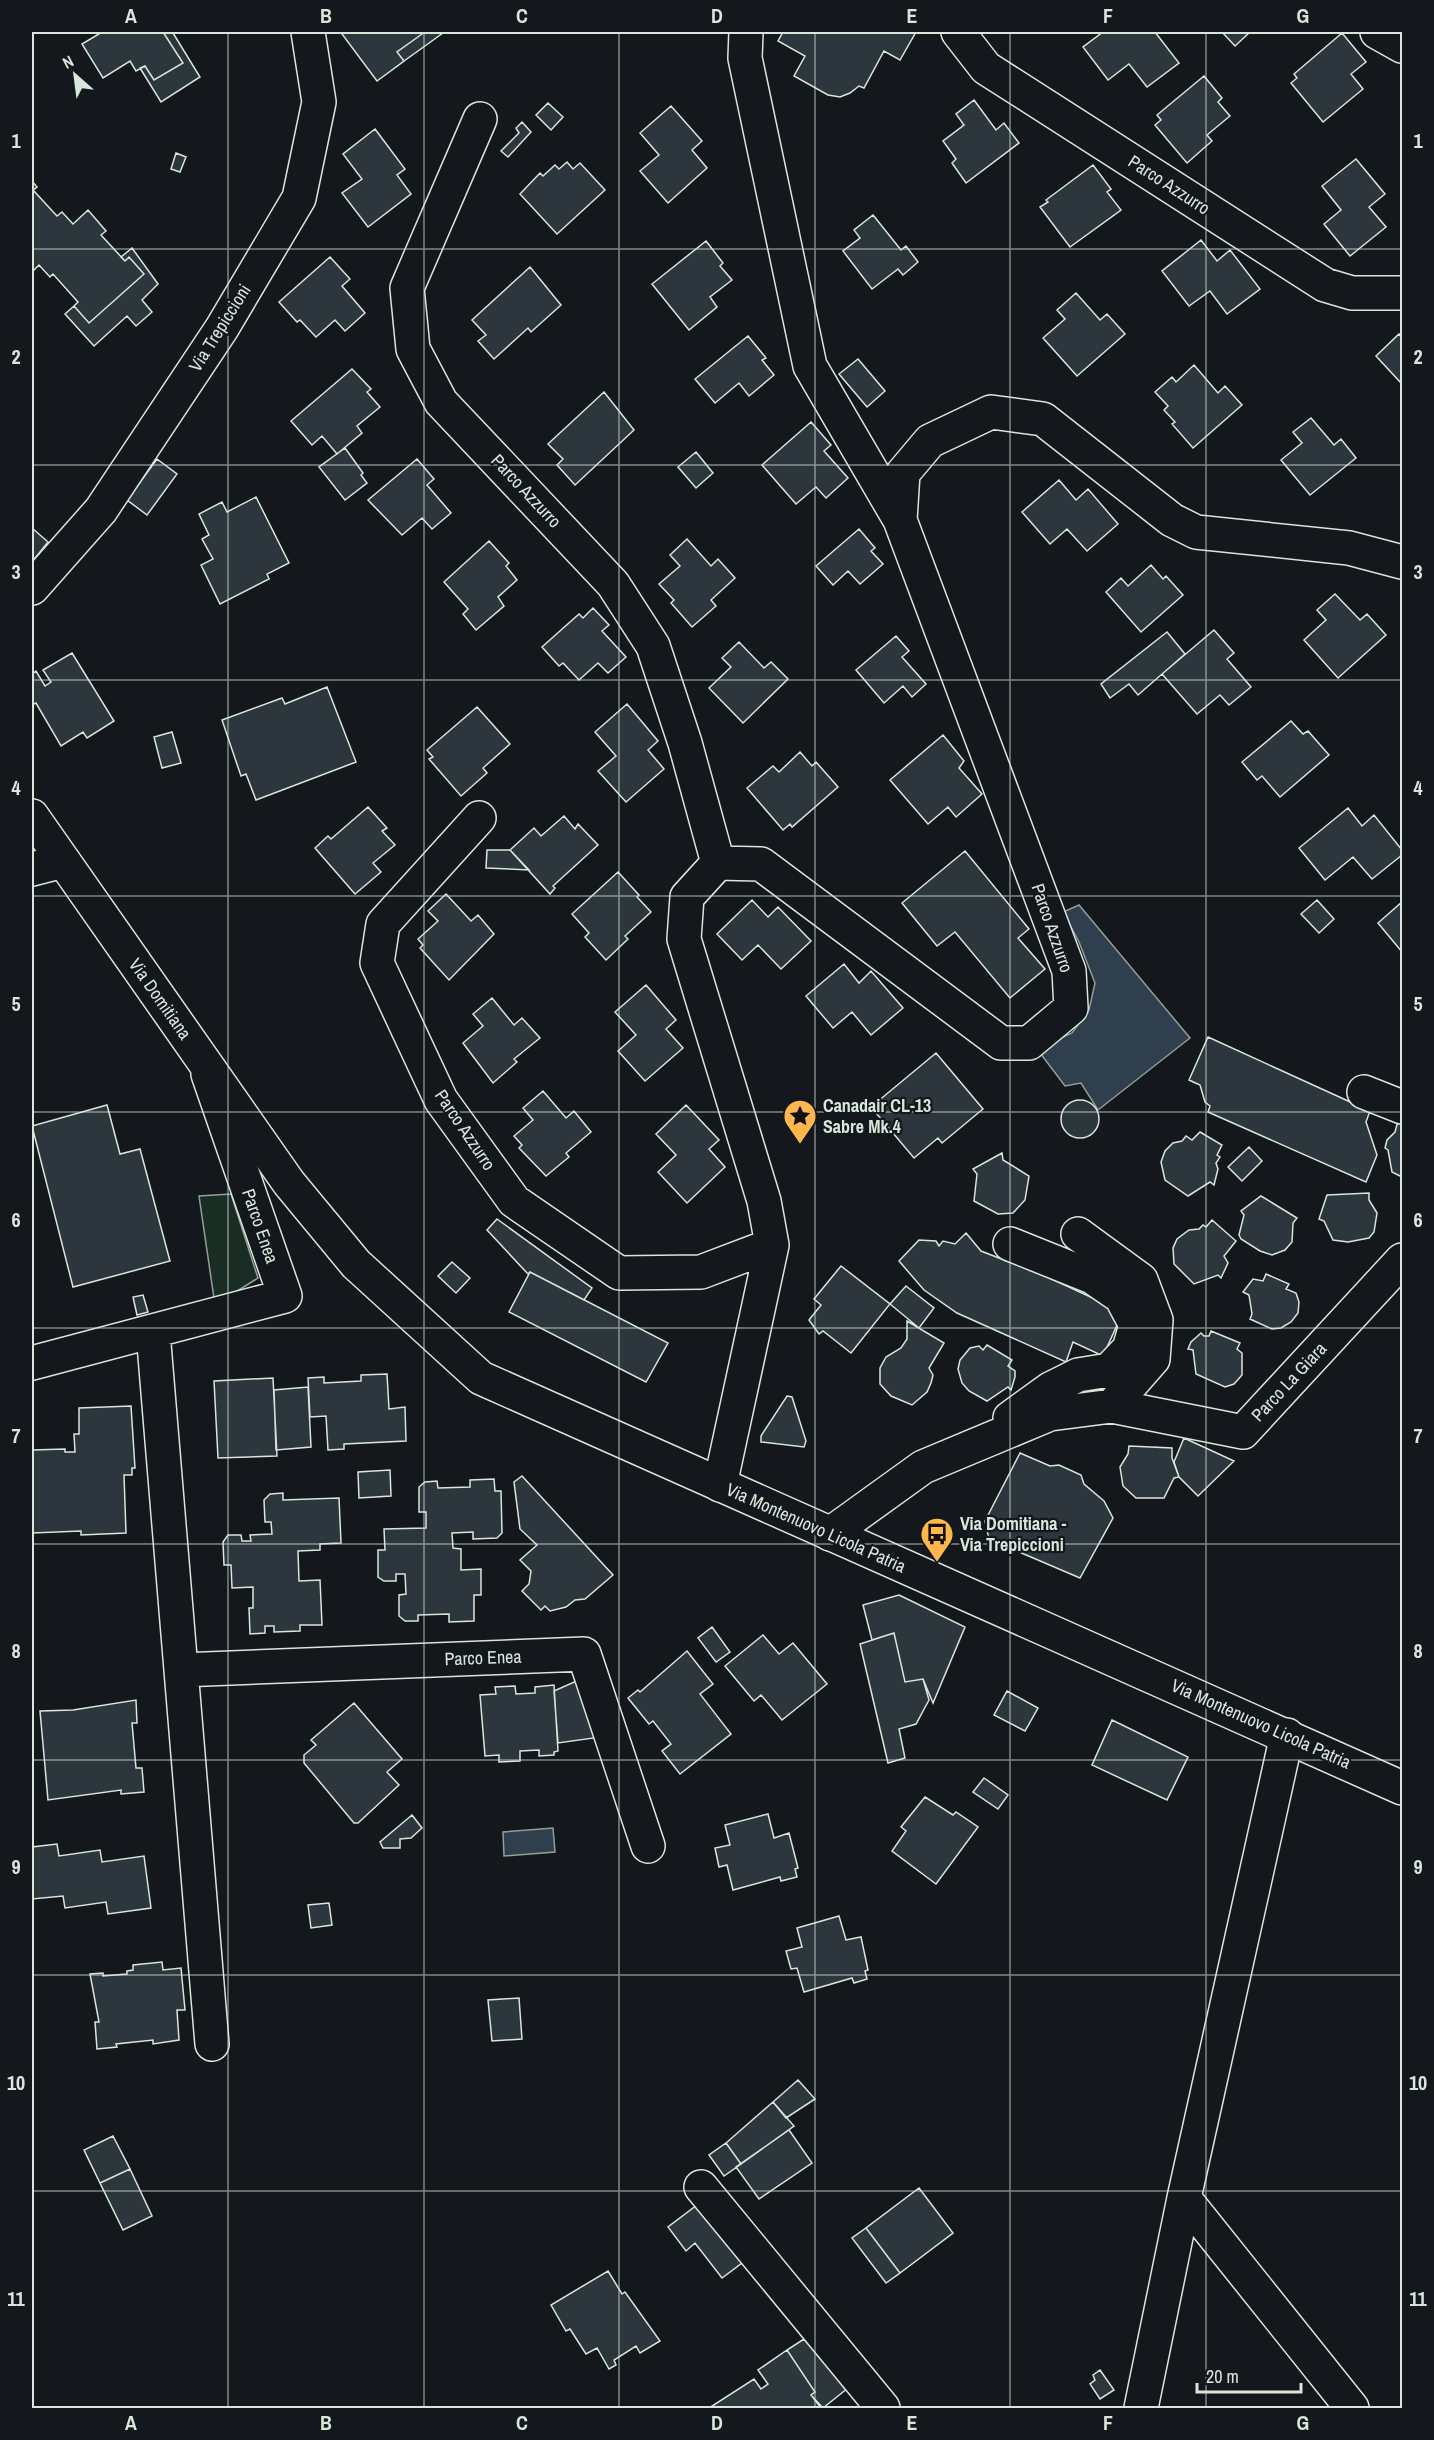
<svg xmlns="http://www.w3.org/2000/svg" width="1434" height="2440" font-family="'Archivo Narrow',sans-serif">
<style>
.green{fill:#1a2d24;stroke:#939e99;stroke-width:1.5}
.water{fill:#2f3f4d;stroke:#939e99;stroke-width:1.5}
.building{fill:#2c363c;stroke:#d8e6dc;stroke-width:1.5}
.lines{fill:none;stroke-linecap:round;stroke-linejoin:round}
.minor-casing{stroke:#d8e6dc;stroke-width:36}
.major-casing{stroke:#d8e6dc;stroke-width:36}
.minor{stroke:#14181c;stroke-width:33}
.major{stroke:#14181c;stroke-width:33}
.grid{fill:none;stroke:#d8e6dc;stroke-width:1.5;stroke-opacity:0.55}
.labels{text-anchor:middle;stroke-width:4.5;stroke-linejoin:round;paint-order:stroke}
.street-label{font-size:18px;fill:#d8e6dc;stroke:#14181c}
.poi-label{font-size:18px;font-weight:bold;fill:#d8e6dc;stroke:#14181c;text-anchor:start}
.neatline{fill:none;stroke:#d8e6dc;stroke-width:2}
.grid-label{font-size:20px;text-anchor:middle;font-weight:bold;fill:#d8e6dc}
</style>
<rect width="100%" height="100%" fill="#14181c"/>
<path class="green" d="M231 1194 258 1278 215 1305 199 1196Z"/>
<path class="water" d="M1079 905 1190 1038 1098 1110 1081 1083 1065 1086 1037 1049 1072 1033 1089 1010 1095 983 1079 942 1063 912Z
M553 1828 555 1852 504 1856 503 1832Z"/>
<path class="building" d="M102 32H163L183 63 154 80 145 66 136 71 130 61 103 78 82 44Z
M163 32H175L173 33 200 77 161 102 140 68 145 66 154 80 183 63Z
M345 32H420L422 34 397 52 404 61 377 81 342 34Z
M420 32 443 33 404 61 397 52 422 34Z
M783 32H916L900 60 884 51 864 88 859 86 850 93 840 97 828 95 794 76 805 56 778 41Z
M1103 32H1155L1179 63 1147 87 1129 64 1108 80 1083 47Z
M1222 32H1250L1235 46Z
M1342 33 1366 62 1351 74 1363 89 1323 122 1291 83 1297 78 1294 74Z
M1204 76 1222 98 1218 102 1230 116 1207 135 1212 141 1187 163 1155 125 1161 120 1157 115Z
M974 100 996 130 1004 123 1019 143 966 183 952 163 956 159 943 141 964 125 956 114Z
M548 103 563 117 551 130 536 115Z
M671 106 702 141 692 150 707 168 668 203 640 171 659 155 640 133Z
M522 122 531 132 508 157 501 151 519 133 516 128Z
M375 129 405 169 397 175 411 194 368 227 342 193 362 179 343 154Z
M176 153 186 157 180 172 171 169Z
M1356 159 1385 194 1369 207 1386 227 1350 256 1324 224 1341 210 1322 186Z
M567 162 573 169 580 163 605 190 557 234 520 194 540 173 543 176 555 165 559 169Z
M1093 165 1111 189 1107 192 1121 210 1070 247 1040 207 1048 202 1046 200Z
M32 181 37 187 33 190 57 216 62 212 73 224 88 210 106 231 101 235 125 261 129 257 144 274 89 323 74 306 78 302 53 274 50 277 39 265 32 272Z
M873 215 901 250 906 246 918 262 903 275 898 269 872 289 843 251 860 238 854 230Z
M1201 240 1217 261 1230 250 1260 289 1227 314 1210 291 1189 306 1162 271Z
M706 241 723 263 720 266 732 280 710 297 717 307 689 330 652 284Z
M132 248 158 284 142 300 152 312 136 326 127 316 94 346 65 314 74 306 89 323 144 274 129 257 125 261 121 257Z
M330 257 350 279 342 286 365 313 345 331 335 320 316 337 300 320 297 322 279 302Z
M530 267 561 305 531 332 528 328 494 359 478 341 486 335 472 320Z
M1076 293 1100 320 1107 314 1125 334 1077 376 1043 338 1065 319 1057 310Z
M1399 334 1402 338V384L1376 356Z
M748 336 766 358 762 360 774 375 749 396 739 383 715 403 695 379Z
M858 359 885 391 867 407 839 374Z
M1194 365 1218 393 1225 386 1242 405 1193 448 1172 424 1175 422 1164 410 1168 406 1155 392 1172 377 1176 382Z
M352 369 371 389 367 392 380 407 357 426 362 433 337 454 322 436 312 445 291 421Z
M604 392 634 430 575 485 557 465 563 459 548 444Z
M1311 418 1334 445 1341 439 1356 458 1310 495 1281 460 1302 443 1293 432Z
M811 422 831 445 824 451 848 478 826 498 816 487 796 504 762 465Z
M345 448 363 473 361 475 367 483 345 500 319 467Z
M696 452 713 473 696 488 678 467Z
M157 459 177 474 147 515 127 500Z
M417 459 434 479 427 485 451 513 432 529 422 518 402 535 368 500Z
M1059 480 1076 500 1088 489 1118 524 1087 551 1067 529 1050 544 1022 512Z
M256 497 289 563 267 574 269 579 220 604 201 565 213 559 202 539 209 535 199 514 222 502 227 512Z
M32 528 48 542 32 562Z
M859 529 875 548 871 551 883 564 860 584 848 571 833 585 816 566Z
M687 539 711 566 718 559 735 578 711 600 716 606 692 627 671 603 674 600 659 584 680 566 670 555Z
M489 541 509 563 506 566 517 580 498 597 504 606 476 630 463 614 468 609 444 582Z
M1151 565 1163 579 1166 576 1183 595 1141 632 1106 592 1121 578 1128 586Z
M1335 594 1360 620 1367 614 1386 635 1338 678 1304 640 1326 620 1317 610Z
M593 608 609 625 602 631 626 657 608 673 598 663 579 680 563 663 559 666 542 647 579 614 583 618Z
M1214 630 1234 653 1227 659 1251 687 1229 705 1220 695 1197 714 1162 674Z
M1167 632 1185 654 1138 695 1129 684 1110 698 1101 684Z
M896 636 909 651 902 657 926 684 912 697 903 686 884 703 856 670Z
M739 642 764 668 771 662 788 679 743 723 709 688 731 667 722 658Z
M72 653 114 721 87 738 83 732 61 746 36 703 32 705V674L36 671 45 686 51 682 43 670Z
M327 687 356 762 256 800 246 774 241 776 222 720 282 698 285 704Z
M627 704 658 741 648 750 664 769 626 802 598 771 616 756 595 732Z
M477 707 510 744 483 768 487 773 461 796 429 759 433 757 427 750Z
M1291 721 1303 734 1308 731 1329 755 1280 797 1262 776 1257 780 1242 762Z
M172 732 181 763 162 768 154 737Z
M943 735 964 761 959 768 982 794 956 817 948 807 928 824 890 780Z
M800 752 812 766 816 762 838 787 792 827 790 824 783 830 747 788 773 766 779 772Z
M368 807 387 828 382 831 395 845 373 863 381 872 355 894 315 848 328 836 331 839Z
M1348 808 1362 826 1374 815 1402 850V855L1372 879 1353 857 1325 880 1299 848Z
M564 816 575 829 578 824 598 845 553 886 555 888 550 894 510 850 534 828 541 836Z
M487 850H510L529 870 486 868Z
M965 851 1029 929 1018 938 1045 969 1010 998 955 932 937 946 902 903Z
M618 872 639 895 637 897 651 912 625 936 628 939 606 960 585 937 589 933 572 914Z
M446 894 471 921 478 915 494 934 449 980 420 948 423 945 418 939 438 921 428 911Z
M752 900 768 917 778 907 811 941 781 969 758 945 742 960 717 934Z
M1317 900 1334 919 1319 933 1301 914Z
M1402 902V952L1378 923Z
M844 964 859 983 871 971 903 1008 871 1035 852 1012 833 1028 806 996Z
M646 985 676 1020 666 1029 683 1048 645 1081 618 1051 636 1035 615 1012Z
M492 998 514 1025 522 1018 540 1038 514 1059 517 1062 493 1083 463 1043 483 1026 473 1014Z
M1208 1037 1370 1111 1366 1122 1377 1155 1366 1182 1208 1112 1210 1106 1205 1102 1200 1085 1189 1080Z
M936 1053 983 1109 942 1143 938 1138 914 1158 871 1107Z
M543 1091 566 1118 574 1111 591 1132 566 1153 569 1157 546 1176 519 1148 522 1145 514 1136 533 1120 523 1108Z
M1061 1119a19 19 0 1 1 38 0a19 19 0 1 1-38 0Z
M107 1105 120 1154 140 1149 170 1261 73 1287 32 1126Z
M686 1105 719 1140 709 1149 725 1167 687 1203 658 1172 676 1155 656 1134Z
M1398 1121 1402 1122V1177L1392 1172 1388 1150 1385 1148 1387 1140 1395 1132Z
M1200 1132 1222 1145 1217 1155 1220 1157 1216 1163 1218 1169 1214 1185 1210 1182 1188 1196 1165 1180 1161 1162 1165 1151 1173 1143 1182 1141 1186 1136 1192 1140Z
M1249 1147 1262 1161 1242 1181 1228 1167Z
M1002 1153 1003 1160 1029 1176 1025 1200 1013 1213 998 1214 974 1201 977 1174 973 1169Z
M1369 1193V1200L1377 1213 1374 1232 1369 1238 1348 1242 1333 1240 1324 1221 1319 1219 1327 1195Z
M1261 1196 1297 1218 1293 1223 1292 1242 1285 1250 1272 1255 1260 1251 1241 1239 1239 1235 1244 1215 1241 1211Z
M497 1219 592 1288 584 1300 530 1272 528 1274 487 1230Z
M1212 1220 1236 1241 1224 1256 1228 1263 1221 1278 1218 1275 1194 1284 1174 1264 1173 1248 1177 1239 1189 1230 1199 1229 1203 1225 1206 1227Z
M966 1233 981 1251 1043 1275 1123 1312 1103 1356 1073 1342 1066 1362 957 1313 924 1290 899 1261 919 1240 936 1241 939 1246 943 1241 955 1244Z
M452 1262 470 1278 456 1293 438 1276Z
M841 1266 890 1304 851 1353 823 1331 819 1334 809 1320 821 1305 814 1299Z
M530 1272 668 1343 646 1382 509 1312Z
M1266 1274 1289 1284 1286 1289 1296 1293 1299 1302 1298 1313 1291 1322 1281 1328 1272 1329 1250 1319 1252 1314 1249 1295 1243 1292 1253 1279 1263 1281Z
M906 1286 934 1308 919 1328 890 1304Z
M143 1295 148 1312 137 1315 133 1297Z
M907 1321 944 1343 929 1368 933 1375 931 1383 927 1392 912 1405 891 1396 880 1384V1368L886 1357 901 1348 907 1339Z
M1211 1331 1240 1343 1237 1349 1242 1353V1375L1234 1384 1225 1387 1196 1374 1193 1350 1188 1349 1191 1342 1201 1333 1204 1336H1209Z
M987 1345 1012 1360 1008 1366 1015 1371V1377L1011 1390 1008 1387 987 1401 969 1391 962 1383 958 1369 960 1360 970 1348 979 1346 983 1350Z
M387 1374 389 1409 405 1407 406 1441 344 1444V1449L328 1450 326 1416 310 1417 308 1378 324 1377V1383L361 1381V1375Z
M273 1378 277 1456 218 1458 214 1381Z
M308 1387 311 1447 276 1450 274 1390Z
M787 1396 792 1397 806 1441 804 1447 761 1442V1436Z
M131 1406 135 1468H132V1475H124L126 1533 81 1535V1531L32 1533V1450L65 1449V1452H75L74 1434H79V1408Z
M1184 1438 1234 1461 1198 1496 1179 1477 1174 1462Z
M1129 1446 1172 1448V1458L1179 1477 1174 1478 1164 1498H1136L1123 1486 1120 1467 1128 1454Z
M1020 1453 1050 1466 1059 1465 1081 1475 1084 1484 1104 1501 1113 1518 1080 1578 989 1539 985 1521Z
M390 1470 391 1496 359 1498 358 1472Z
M522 1476 613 1575 585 1599 575 1600 566 1607 550 1611 545 1606 541 1610 522 1591 529 1584 531 1571 520 1560 537 1545 520 1529 514 1482Z
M494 1479 495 1491H501L502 1533 497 1538 473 1539V1532L452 1533 453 1548 461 1549V1570L481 1569V1595H474V1621L449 1622V1614L418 1615V1621H405L399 1616V1595L406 1594 405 1574H396V1581H384L378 1577V1550H385L384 1529 426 1528V1512H419V1487L425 1482 437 1481 438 1488 470 1487V1480Z
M283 1493V1500L339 1498 341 1543 320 1544V1550L298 1551 299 1581 320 1580 322 1625H300V1631L274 1632V1626H265V1633L250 1634 249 1608H253V1587L232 1588 231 1565H224L223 1542 228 1535H241L242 1541H251L250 1535 272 1534 271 1522H265L264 1500 270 1494Z
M899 1595 965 1627 933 1703 923 1679 905 1682 894 1633 872 1640 863 1605Z
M712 1627 730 1652 716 1662 698 1638Z
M894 1633 905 1682 923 1679 929 1700 916 1724 899 1729 905 1758 888 1763 860 1644Z
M763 1635 779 1654 793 1643 827 1684 782 1720 761 1695 754 1701 725 1666Z
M687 1651 713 1684 700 1694 731 1734 680 1774 662 1751 671 1744 653 1721 649 1724 628 1698 638 1690 640 1692Z
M581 1679 601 1737 558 1743 554 1691Z
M554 1685 558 1751 554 1752V1755L539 1756V1750L520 1751V1761L499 1762V1755L485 1756 480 1695 496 1694 495 1687 515 1686 516 1694 535 1693V1687Z
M1007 1691 1038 1708 1025 1731 994 1715Z
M136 1700 137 1723H132L136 1768H142L144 1792 121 1794V1790L48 1800 40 1711 73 1710Z
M354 1703 402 1759 387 1772 399 1785 358 1823H354L304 1763V1755L316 1745 311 1740Z
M1112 1720 1188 1757 1167 1800 1092 1765Z
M984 1778 1008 1795 998 1809 973 1792Z
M925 1797 953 1815 956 1812 978 1827 936 1884 892 1851 906 1831 901 1827Z
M768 1814 774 1838 789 1833 798 1868 795 1869 797 1877 781 1881 780 1877 733 1890 727 1865 719 1867 715 1848 730 1845 725 1825Z
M412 1815 422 1828 411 1838 400 1839V1848H383L380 1842Z
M57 1844 59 1856 100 1850 102 1862 144 1856 151 1908 108 1914 106 1902 65 1908 63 1896 32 1899V1847Z
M329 1903 332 1925 311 1928 308 1905Z
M839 1916 846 1940 861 1937 868 1970 865 1971 867 1979 854 1983 852 1978 804 1992 797 1968 791 1969 786 1951 802 1947 797 1928Z
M162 1962 163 1970 181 1968 185 2010H177L179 2040 153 2044V2040L116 2044 117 2047 97 2049 95 2022H99L90 1974 103 1973V1976L127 1974V1971L133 1970V1965Z
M519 1998 522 2039 492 2041 488 2000Z
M798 2080 815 2099 786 2118 773 2102Z
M773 2102 794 2126 741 2164 726 2143Z
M789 2130 812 2163 759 2199 736 2167Z
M113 2136 130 2169 100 2183 84 2150Z
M726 2143 741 2164 724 2176 709 2155Z
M130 2169 152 2216 123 2230 100 2183Z
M919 2188 953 2233 900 2273 866 2228Z
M701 2202 746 2260 722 2278 695 2243 686 2251 668 2227Z
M866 2228 900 2273 886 2283 852 2238Z
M608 2271 622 2294 625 2292 660 2341 640 2353 636 2346 614 2360 616 2365 609 2369 597 2348 586 2354 570 2329 566 2331 551 2305Z
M804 2339 848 2388 823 2408 811 2395 815 2392 787 2350Z
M787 2350 815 2392 811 2395 821 2408H709L754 2379 761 2389 768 2384 758 2370Z
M1100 2370 1114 2390 1100 2399 1090 2384 1095 2380 1093 2375Z"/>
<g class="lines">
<g class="minor-casing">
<path id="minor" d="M958 32 986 68 1325 285 1352 293H1402
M1377 32 1402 46
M480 119 407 288 413 349 441 402 613 584 653 646 685 743 718 863
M900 520 903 473 930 441 991 412 1043 419 1172 520 1196 532 1349 548 1402 562
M32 588 101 510 222 328 299 198 319 102 308 32
M479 818 383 924 377 963 441 1100 514 1201 619 1273 701 1272 772 1245
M32 869 63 861
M1364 1092 1402 1107
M1078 1234 1141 1280 1156 1320 1153 1359 1112 1406
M1010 1244 1092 1277 1121 1297 1136 1325 1129 1349 1109 1370 1078 1375 1050 1389 1010 1418
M153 1332 212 2044
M32 1363 285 1296 208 1074
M720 1485 772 1245 764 1201 684 939 687 897 718 863 761 864 1001 1043H1029L1071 1008 1069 971 900 520 810 366 745 58 746 32
M830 1534 923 1467 1050 1414 1112 1406 1243 1432 1402 1260
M181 1670 584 1654 648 1846
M1287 1735 1184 2198 1352 2408
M701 2187 883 2408
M1141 2408 1184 2198"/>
</g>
<g class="major-casing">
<path id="major" d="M32 816 289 1183 356 1264 481 1378 1402 1788"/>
</g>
<use href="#minor" class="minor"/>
<use href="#major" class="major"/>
</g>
<path class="grid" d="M228 32V2408M424 32V2408M619 32V2408M815 32V2408M1010 32V2408M1206 32V2408M32 249H1402M32 465H1402M32 680H1402M32 896H1402M32 1112H1402M32 1328H1402M32 1544H1402M32 1760H1402M32 1975H1402M32 2191H1402"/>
<defs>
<g id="sight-pin" transform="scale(1.725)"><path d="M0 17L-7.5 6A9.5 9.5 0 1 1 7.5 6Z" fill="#ffb74d" stroke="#14181c"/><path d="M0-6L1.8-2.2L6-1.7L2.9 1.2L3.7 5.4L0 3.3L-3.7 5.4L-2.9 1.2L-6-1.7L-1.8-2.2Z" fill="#111"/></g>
<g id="bus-pin" transform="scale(1.725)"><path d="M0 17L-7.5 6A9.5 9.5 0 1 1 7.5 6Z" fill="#ffb74d" stroke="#14181c"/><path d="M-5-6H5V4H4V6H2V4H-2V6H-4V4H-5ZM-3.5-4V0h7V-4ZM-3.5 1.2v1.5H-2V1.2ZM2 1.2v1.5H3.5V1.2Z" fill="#111"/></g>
</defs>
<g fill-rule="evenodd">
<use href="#sight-pin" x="800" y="1116"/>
<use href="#bus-pin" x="937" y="1534"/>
</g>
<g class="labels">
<g class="street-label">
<text transform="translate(1169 185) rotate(33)" y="6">Parco Azzurro</text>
<text transform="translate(220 328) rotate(-58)" y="6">Via Trepiccioni</text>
<text transform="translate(526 491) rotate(47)" y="6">Parco Azzurro</text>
<text transform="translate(1052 928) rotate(71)" y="6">Parco Azzurro</text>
<text transform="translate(160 999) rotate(55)" y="6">Via Domitiana</text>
<text transform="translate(465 1130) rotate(56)" y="6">Parco Azzurro</text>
<text transform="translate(260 1226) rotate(71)" y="6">Parco Enea</text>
<text transform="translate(1289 1382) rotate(-47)" y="6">Parco La Giara</text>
<text transform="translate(816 1528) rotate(24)" y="6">Via Montenuovo Licola Patria</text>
<text transform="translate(483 1658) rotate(-2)" y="6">Parco Enea</text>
<text transform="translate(1261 1724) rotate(24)" y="6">Via Montenuovo Licola Patria</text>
</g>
<g class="poi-label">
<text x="823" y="1112">Canadair CL-13<tspan x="823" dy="21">Sabre Mk.4</tspan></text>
<text x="960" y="1530">Via Domitiana -<tspan x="960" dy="21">Via Trepiccioni</tspan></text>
</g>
</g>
<rect width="1434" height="2440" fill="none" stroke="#14181c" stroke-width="66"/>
<g transform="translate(75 75) rotate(332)" stroke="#14181c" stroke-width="4.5" paint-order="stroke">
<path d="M0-4.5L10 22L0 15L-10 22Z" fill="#d8e6dc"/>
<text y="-9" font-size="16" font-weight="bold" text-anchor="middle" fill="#d8e6dc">N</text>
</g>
<path d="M1197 2383v9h104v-9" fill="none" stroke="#d8e6dc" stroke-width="3"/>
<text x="1206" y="2383" font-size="18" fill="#d8e6dc" stroke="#14181c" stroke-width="4.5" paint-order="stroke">20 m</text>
<rect x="33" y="33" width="1368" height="2374" class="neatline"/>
<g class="grid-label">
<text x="131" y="23">A</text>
<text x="326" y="23">B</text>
<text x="522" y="23">C</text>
<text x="717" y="23">D</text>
<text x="912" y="23">E</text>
<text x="1108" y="23">F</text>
<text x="1303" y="23">G</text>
<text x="16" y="148">1</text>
<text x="1418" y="148">1</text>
<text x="16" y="364">2</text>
<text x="1418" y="364">2</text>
<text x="16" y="579">3</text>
<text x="1418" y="579">3</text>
<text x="16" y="795">4</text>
<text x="1418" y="795">4</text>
<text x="16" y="1011">5</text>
<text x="1418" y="1011">5</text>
<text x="16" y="1227">6</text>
<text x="1418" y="1227">6</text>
<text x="16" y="1443">7</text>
<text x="1418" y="1443">7</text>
<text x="16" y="1658">8</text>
<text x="1418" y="1658">8</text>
<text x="16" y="1874">9</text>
<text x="1418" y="1874">9</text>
<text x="16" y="2090">10</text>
<text x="1418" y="2090">10</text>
<text x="16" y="2306">11</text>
<text x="1418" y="2306">11</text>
<text x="131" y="2430">A</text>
<text x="326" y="2430">B</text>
<text x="522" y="2430">C</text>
<text x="717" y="2430">D</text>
<text x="912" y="2430">E</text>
<text x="1108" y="2430">F</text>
<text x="1303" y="2430">G</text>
</g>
</svg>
